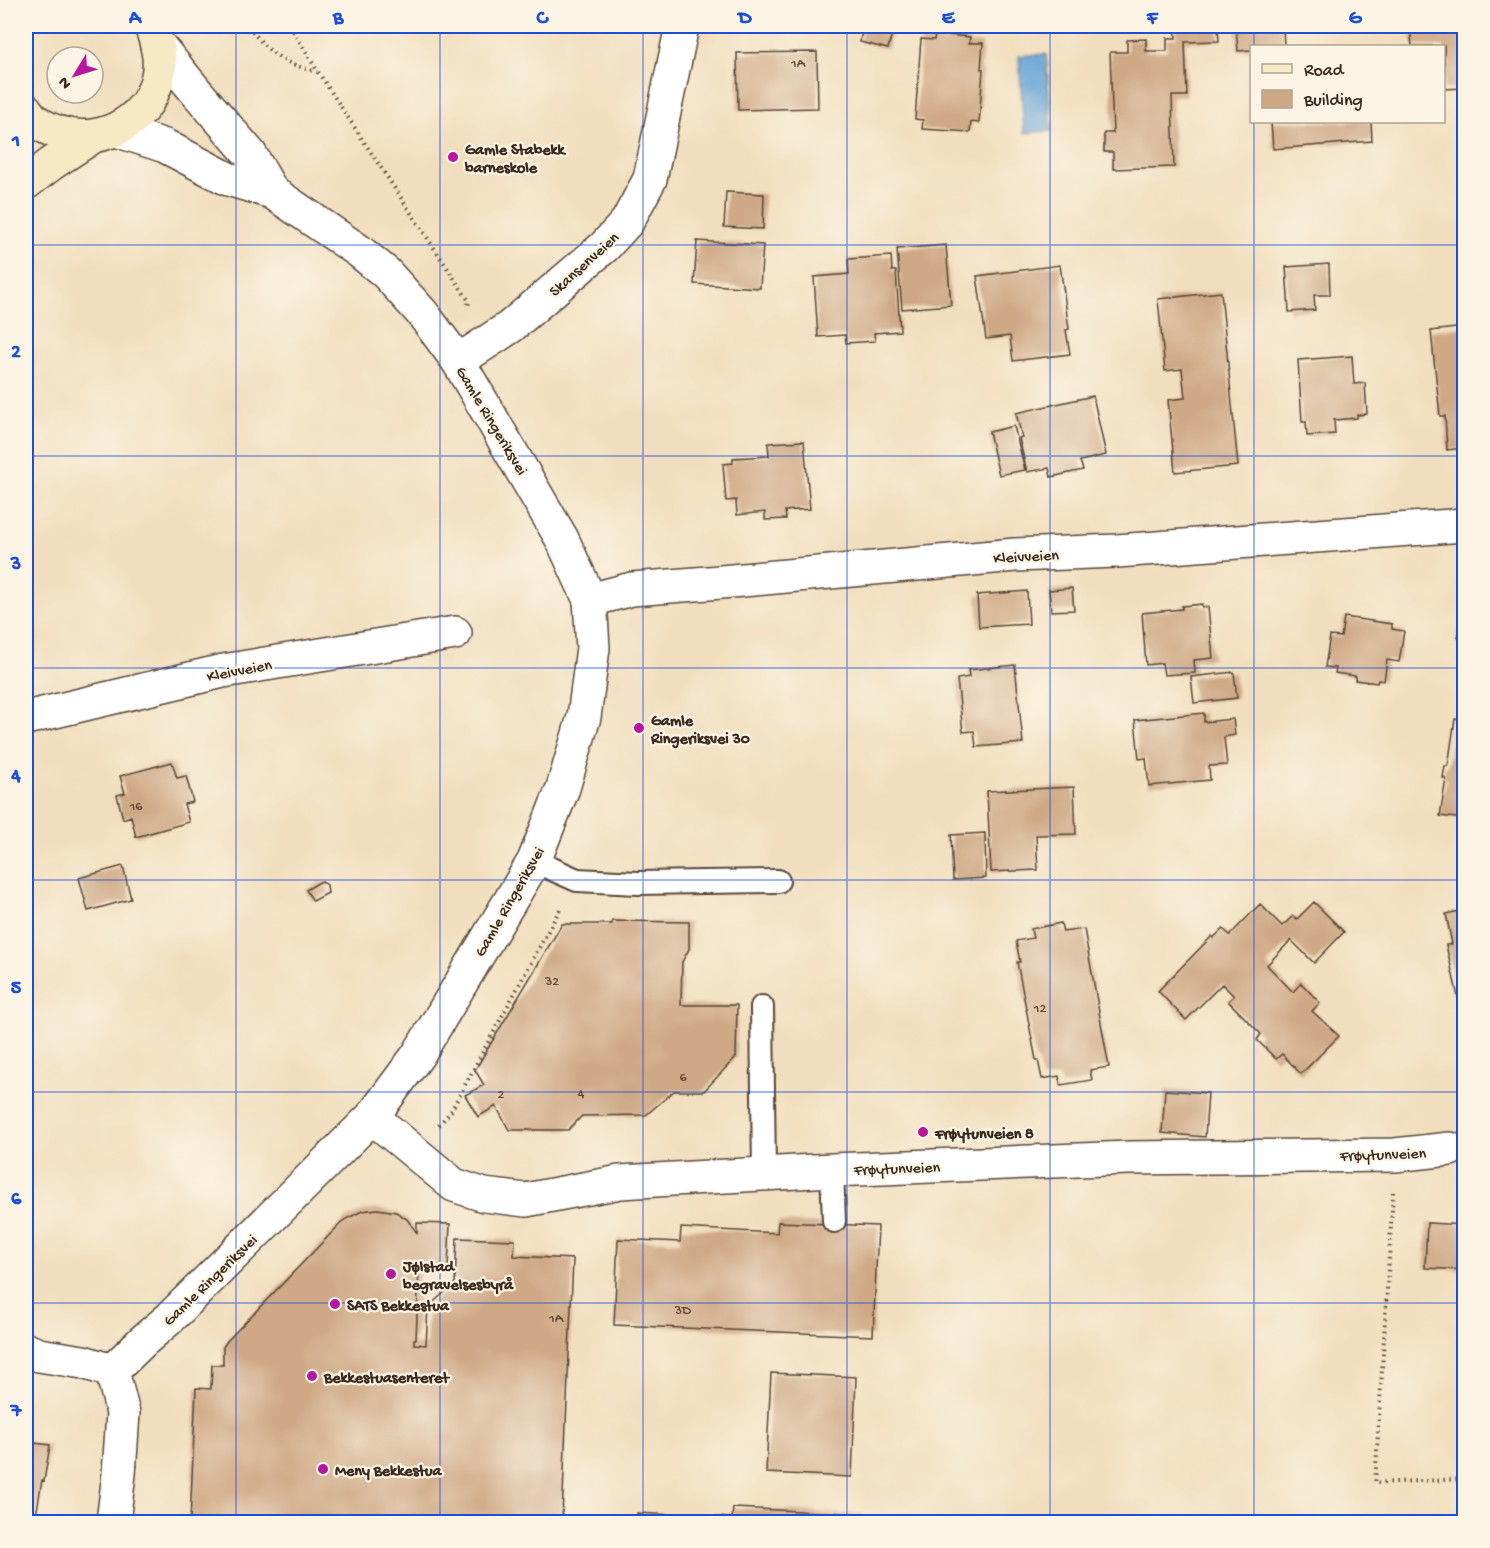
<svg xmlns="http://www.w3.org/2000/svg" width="1490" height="1548" font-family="'Gochi Hand',sans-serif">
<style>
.water{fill:#63a3d6;stroke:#4f667a;stroke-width:1.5}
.building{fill:#cfa986}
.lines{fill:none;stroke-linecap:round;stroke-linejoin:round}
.service-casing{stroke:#564536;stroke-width:26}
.minor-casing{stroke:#564536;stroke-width:36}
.tertiary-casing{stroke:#564536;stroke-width:36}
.secondary-casing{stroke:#564536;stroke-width:36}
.path{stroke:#564536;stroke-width:4;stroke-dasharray:1.5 4.5;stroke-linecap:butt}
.service{stroke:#fff;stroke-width:22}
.minor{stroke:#fff;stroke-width:33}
.tertiary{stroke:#fff;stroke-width:33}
.secondary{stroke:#f7e9c3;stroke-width:33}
.grid{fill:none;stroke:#1d4ed8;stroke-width:1.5;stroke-opacity:0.55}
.poi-dot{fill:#b5179e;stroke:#fcf5e5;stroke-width:2}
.labels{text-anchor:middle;stroke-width:4.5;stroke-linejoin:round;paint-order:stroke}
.number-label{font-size:14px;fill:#604a38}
.poi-label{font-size:16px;font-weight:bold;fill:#3b2a1e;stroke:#fcf5e5;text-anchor:start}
.street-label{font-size:16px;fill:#3b2a1e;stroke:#fcf5e5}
.neatline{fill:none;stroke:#1d4ed8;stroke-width:2}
.grid-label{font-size:20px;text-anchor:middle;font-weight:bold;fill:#1d4ed8}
</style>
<rect width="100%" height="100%" fill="#fcf5e5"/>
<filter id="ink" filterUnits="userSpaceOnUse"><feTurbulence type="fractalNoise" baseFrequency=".0167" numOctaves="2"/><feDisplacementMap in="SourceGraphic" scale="12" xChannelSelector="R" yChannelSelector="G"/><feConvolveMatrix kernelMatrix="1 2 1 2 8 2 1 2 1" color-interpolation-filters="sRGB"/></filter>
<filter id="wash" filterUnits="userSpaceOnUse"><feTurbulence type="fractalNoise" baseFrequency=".008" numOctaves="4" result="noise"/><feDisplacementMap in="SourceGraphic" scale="24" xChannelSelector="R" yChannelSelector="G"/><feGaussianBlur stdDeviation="1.35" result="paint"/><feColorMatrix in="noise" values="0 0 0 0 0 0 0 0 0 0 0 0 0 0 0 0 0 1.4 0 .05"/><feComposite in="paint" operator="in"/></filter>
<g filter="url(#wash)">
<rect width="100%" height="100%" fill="#f1debe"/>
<path class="water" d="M1046 54 1052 131 1024 133 1019 56Z"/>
<g id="blocks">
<path class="building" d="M863 26H906L905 32 893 29 888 49 860 42Z
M1175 26H1218L1219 41 1185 42 1187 96H1172L1174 167 1113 169V152H1104V133H1113L1110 52H1127V40L1146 39V51H1167V38H1176Z
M1236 26H1283L1284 46H1252V50L1238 51Z
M1410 26H1464V88L1444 89V46H1412Z
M935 34 970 37 969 43H983L981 69H983L979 123 971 122 970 132 922 129 923 120 915 119 921 39 934 40Z
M817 52 818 108 738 110 737 53Z
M1271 122H1371L1372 141 1273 149Z
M726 192 764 194 763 229 724 227Z
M697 241 763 245 760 288 694 284Z
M946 245 951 305 902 309 897 249Z
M891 256 892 271H896L900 331 874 333 875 341 846 343 845 335 818 337 814 277 849 274 848 259Z
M1329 264 1330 295H1314L1315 310 1289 312 1286 267Z
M1060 265 1069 329 1066 330 1070 354 1013 361 1010 336 986 339 977 276Z
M1221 292 1238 466 1175 472 1168 400 1185 398 1182 369 1165 371 1158 299Z
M1464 327V448L1447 450 1445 416H1440L1431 331Z
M1352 356 1354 384 1365 383 1367 414 1357 415V418L1334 420 1335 434 1307 436 1306 422H1302L1298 360Z
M1093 396 1106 455 1080 461 1083 470 1051 477 1049 468 1027 472 1019 438 1022 437 1016 413Z
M1014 426 1025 470 999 475 989 432Z
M804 441 810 509 785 511 786 519 765 520V512L737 515 736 500 726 501 723 464 733 463V458L769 456 768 443Z
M1072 588 1074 610 1051 611 1049 590Z
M1027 591 1029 624 979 627 977 595Z
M1202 604V607H1208L1213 658 1194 660 1195 673 1164 675 1162 663 1146 665 1142 613 1182 609V606Z
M1463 610 1464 611V639L1458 638Z
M1344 617 1392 624V629L1404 631 1399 662 1387 660 1384 681 1378 680 1377 683 1355 680 1356 676 1335 673 1336 668 1325 667 1330 636 1341 637Z
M1015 665 1023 743 976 747 974 731 963 732 957 679 969 677 968 670Z
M1234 672 1237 698 1194 703 1191 677Z
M1204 713V722L1233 719 1235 735 1224 737 1227 765 1209 766 1210 780 1149 786 1146 758 1139 759 1135 720Z
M1455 719 1464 720V819L1440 816 1446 779 1443 778 1445 766H1448Z
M172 762 177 778 186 776 193 802 184 804 189 822 136 837 131 816 123 819 117 795 125 793 120 776Z
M1074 787 1076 834 1036 835 1038 870 991 872 987 791Z
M985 833 986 878 953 880 951 835Z
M123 866 131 899 88 911 79 878Z
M321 881 327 885 328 893 313 901 306 890Z
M1314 902 1344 932 1314 963 1291 940 1267 965 1293 992 1301 983 1320 1003 1312 1011 1339 1036 1301 1074 1282 1054 1276 1059 1257 1040 1261 1034 1228 1001 1234 996 1222 984 1186 1020 1158 991 1212 936 1213 938 1223 929 1230 935 1260 904 1282 926 1293 916 1297 919Z
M1464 910V995L1458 997 1446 945 1452 944 1446 914Z
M612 921 689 922V949L682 962 681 1005H737L736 1057 704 1091H674L646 1115 582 1116 568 1130H509L496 1106 478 1117 465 1095 484 1085 475 1070 562 924H612Z
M1061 923 1063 932 1084 929 1109 1067 1090 1070 1092 1080 1061 1085 1059 1076 1042 1079 1038 1060H1036L1017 962H1020L1016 941 1033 938 1031 929Z
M1165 1090 1208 1093 1205 1137 1162 1133Z
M378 1209 396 1212 402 1216 407 1219 417 1233V1223L450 1224 448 1269 419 1268 416 1339H414V1344L426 1345 428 1307 455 1283 457 1238 515 1240 514 1256 573 1259 562 1518 619 1521 618 1522H190L196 1388 211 1389 212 1365H223V1347L227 1341 344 1220 362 1211Z
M778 1222 878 1226 873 1336 614 1325 618 1239 680 1242 681 1228 777 1233Z
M1427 1223 1464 1225V1270L1425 1268Z
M771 1373 856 1377 852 1477 766 1473Z
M26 1442 50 1445 44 1481 42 1480 35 1522H26Z
M733 1508 864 1514 863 1522H636L637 1513 732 1518Z"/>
</g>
</g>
<g filter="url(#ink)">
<use href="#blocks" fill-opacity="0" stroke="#564536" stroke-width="1.5"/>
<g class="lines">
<g class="service-casing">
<path id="service" d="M534 861 577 880 638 883 778 881
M762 1007 764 1174
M832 1170 834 1221"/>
</g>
<g class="minor-casing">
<path id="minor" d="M458 361 510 327 604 247 627 222 650 179 682 26
M590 600 632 589 721 582 1015 555 1117 551 1464 525
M26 718 223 671 455 633
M372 1117 454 1185 484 1195 526 1200 620 1182 832 1170 1129 1158 1395 1155 1450 1149
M26 1350 39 1355 83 1362 112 1371"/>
</g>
<g class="tertiary-casing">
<path id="tertiary" d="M158 45 194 89 250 154 272 192
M113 1522 119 1474 123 1413 112 1371 143 1341 170 1318 372 1117 418 1055 534 861 563 788 584 717 593 648 590 600 562 539 458 361 423 314 386 273 359 251 272 192 228 179 165 146 116 130"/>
</g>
<g class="secondary-casing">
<path id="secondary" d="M26 110C33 122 47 129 60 133 104 147 153 118 159 70 161 55 156 40 151 26
M26 183 51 164 92 137"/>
</g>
<path class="path" d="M249 26C269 55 284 63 317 72
M290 26 318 72 469 301 468 307
M439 1125 451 1111 560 909
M1393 1192 1375 1483 1464 1479"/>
<use href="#service" class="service"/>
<use href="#minor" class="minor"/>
<use href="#tertiary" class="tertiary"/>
<use href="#secondary" class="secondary"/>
</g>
</g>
<path class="grid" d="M236 26V1522M440 26V1522M643 26V1522M847 26V1522M1050 26V1522M1254 26V46M1254 122V1522M26 245H1464M26 456H1464M26 668H1464M26 880H1464M26 1092H1464M26 1303H1464"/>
<g class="poi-dot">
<circle cx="453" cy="157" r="6"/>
<circle cx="639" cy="728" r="6"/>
<circle cx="923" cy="1132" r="6"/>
<circle cx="391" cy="1274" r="6"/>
<circle cx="335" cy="1304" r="6"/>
<circle cx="312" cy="1376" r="6"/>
<circle cx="323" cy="1469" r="6"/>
</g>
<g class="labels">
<g class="number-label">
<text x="798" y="67">1A</text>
<text x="136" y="810">16</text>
<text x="552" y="985">32</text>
<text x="1040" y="1012">12</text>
<text x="683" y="1081">6</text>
<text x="581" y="1097">4</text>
<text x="501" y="1098">2</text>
<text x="683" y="1314">3D</text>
<text x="556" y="1322">1A</text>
</g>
<g class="poi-label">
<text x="465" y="154">Gamle Stabekk<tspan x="465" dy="18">barneskole</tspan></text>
<text x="651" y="725">Gamle<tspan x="651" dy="18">Ringeriksvei 30</tspan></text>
<text x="935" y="1138">Frøytunveien 8</text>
<text x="403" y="1271">Jølstad<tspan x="403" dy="18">begravelsesbyrå</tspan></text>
<text x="347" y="1310">SATS Bekkestua</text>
<text x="324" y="1382">Bekkestuasenteret</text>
<text x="335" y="1475">Meny Bekkestua</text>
</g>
<g class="street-label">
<text transform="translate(583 263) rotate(-42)" y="6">Skansenveien</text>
<text transform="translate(493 420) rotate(59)" y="6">Gamle Ringeriksvei</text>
<text transform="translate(1026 555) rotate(-3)" y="6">Kleivveien</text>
<text transform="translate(239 669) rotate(-11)" y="6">Kleivveien</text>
<text transform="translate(508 901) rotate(-60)" y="6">Gamle Ringeriksvei</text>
<text transform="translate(1383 1153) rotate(-2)" y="6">Frøytunveien</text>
<text transform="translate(897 1167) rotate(-2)" y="6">Frøytunveien</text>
<text transform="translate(209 1279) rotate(-44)" y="6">Gamle Ringeriksvei</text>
</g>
</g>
<rect width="1490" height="1548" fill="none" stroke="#fcf5e5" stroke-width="66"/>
<rect x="1250" y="45" width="195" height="78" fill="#fcf5e5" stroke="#afa495" stroke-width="1.5"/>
<rect x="1262" y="64" width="30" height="9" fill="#f7e9c3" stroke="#afa495" stroke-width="1.5"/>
<text x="1304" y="75" font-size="18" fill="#3b2a1e">Road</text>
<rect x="1262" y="90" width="30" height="18" fill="#cfa986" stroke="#afa495" stroke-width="1.5"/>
<text x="1304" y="105" font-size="18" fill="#3b2a1e">Building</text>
<g transform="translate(75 75) rotate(232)"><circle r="28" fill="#fcf5e5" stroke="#afa495" stroke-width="1.5"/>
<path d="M0-4.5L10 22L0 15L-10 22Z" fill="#b5179e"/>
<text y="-9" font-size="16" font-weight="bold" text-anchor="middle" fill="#3b2a1e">N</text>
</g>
<rect x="33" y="33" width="1424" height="1482" class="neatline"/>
<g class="grid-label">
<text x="135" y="23">A</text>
<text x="338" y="23">B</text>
<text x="542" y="23">C</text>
<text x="745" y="23">D</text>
<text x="948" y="23">E</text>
<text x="1152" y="23">F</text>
<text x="1355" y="23">G</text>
<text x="16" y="146">1</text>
<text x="16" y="357">2</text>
<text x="16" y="569">3</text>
<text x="16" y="781">4</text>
<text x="16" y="993">5</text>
<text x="16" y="1204">6</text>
<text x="16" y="1416">7</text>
</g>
</svg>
